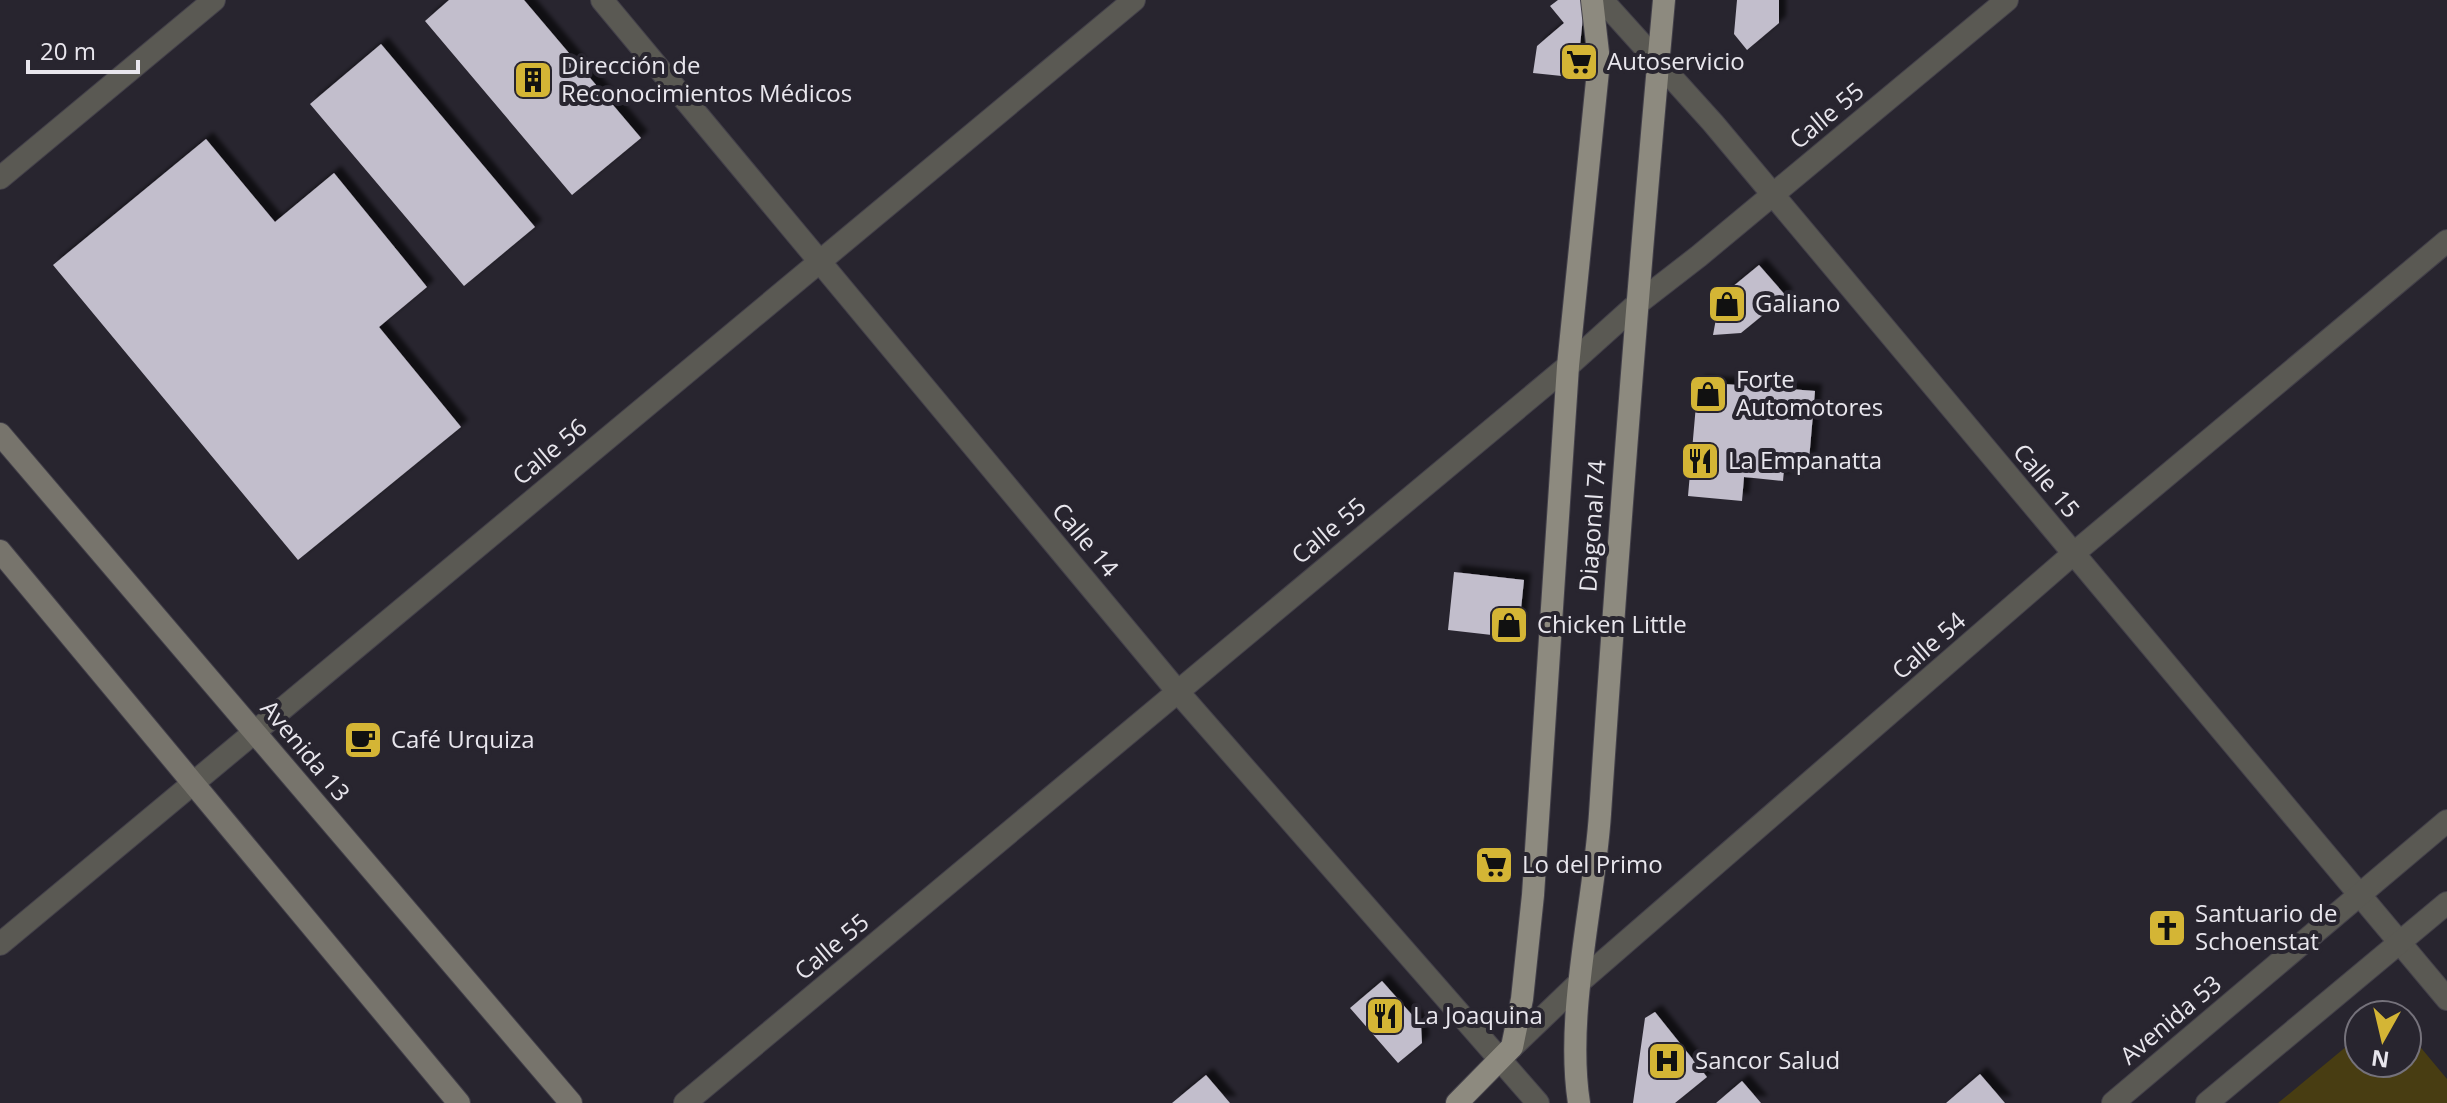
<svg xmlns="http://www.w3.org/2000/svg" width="2447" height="1103" font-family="'Open Sans',sans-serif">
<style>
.green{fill:#483d12}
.building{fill:#c2becc;filter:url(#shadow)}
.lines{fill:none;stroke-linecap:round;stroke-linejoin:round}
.minor-casing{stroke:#43404a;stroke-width:24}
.tertiary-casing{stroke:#43404a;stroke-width:24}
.secondary-casing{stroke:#43404a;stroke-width:24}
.primary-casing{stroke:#43404a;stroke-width:24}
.minor{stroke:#5a5953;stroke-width:22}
.tertiary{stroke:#5a5953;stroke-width:22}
.secondary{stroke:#77746c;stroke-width:22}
.primary{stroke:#8d8a7f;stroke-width:22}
.labels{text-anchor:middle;stroke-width:8;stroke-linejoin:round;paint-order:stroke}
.poi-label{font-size:24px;fill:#e8e6ed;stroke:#28252f;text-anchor:start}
.street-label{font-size:24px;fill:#e8e6ed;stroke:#28252f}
</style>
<defs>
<filter id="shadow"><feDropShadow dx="7" dy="-7" stdDeviation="2" flood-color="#0009"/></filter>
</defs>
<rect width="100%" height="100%" fill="#28252f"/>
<path class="green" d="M2407 1031 2447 1079V1103H2278L2359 1036V1063H2407Z"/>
<path class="building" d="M449 0H524L641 138 572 195 425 21Z
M1558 0H1593L1584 7 1580 46H1585L1581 78 1533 73 1537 46 1564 23 1550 6Z
M1737 0H1779V23L1747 50 1734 34Z
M381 44 535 227 464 286 310 104Z
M206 139 275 222 334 173 427 287 379 327 461 427 298 560 53 265Z
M1759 265 1786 296 1741 333 1713 335 1720 297Z
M1698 382 1815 391 1809 460 1785 458 1783 481 1744 477 1742 501 1688 496Z
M1454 572 1524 580 1518 638 1448 630Z
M1382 981 1421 1025 1422 1043 1398 1063 1350 1008Z
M1655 1012 1707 1077 1675 1103H1633L1645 1018Z
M1980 1074 2005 1103H1946Z
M1206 1075 1230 1103H1172Z
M1742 1081 1761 1103H1716Z"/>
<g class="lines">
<g class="minor-casing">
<path id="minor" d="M602 0 1178 692 1538 1103
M1602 0 1713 123 2447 999
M0 178 214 0
M0 944 1134 0
M1512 1047 1582 980 2073 554 2447 241
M685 1103 1568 366 1637 304 1699 256 2007 0"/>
</g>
<g class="tertiary-casing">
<path id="tertiary" d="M2113 1103 2447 821
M2207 1103 2447 903"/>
</g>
<g class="secondary-casing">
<path id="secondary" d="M0 434 571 1103
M0 551 459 1103"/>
</g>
<g class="primary-casing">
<path id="primary" d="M1457 1103 1512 1047 1522 999 1533 895 1568 366 1599 61 1592 0
M1579 1103C1565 1014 1594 905 1600 814 1618 542 1639 271 1664 0"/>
</g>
<use href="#minor" class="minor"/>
<use href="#tertiary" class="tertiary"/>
<use href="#secondary" class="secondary"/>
<use href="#primary" class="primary"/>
</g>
<defs>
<g id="supermarket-square" transform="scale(2)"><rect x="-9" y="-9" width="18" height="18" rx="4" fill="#d4b535" stroke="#28252f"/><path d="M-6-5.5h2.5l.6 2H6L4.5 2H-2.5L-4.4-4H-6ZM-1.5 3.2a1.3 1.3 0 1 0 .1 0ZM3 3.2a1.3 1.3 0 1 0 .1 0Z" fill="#111"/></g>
<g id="building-square" transform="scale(2)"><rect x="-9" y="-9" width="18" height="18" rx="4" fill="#d4b535" stroke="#28252f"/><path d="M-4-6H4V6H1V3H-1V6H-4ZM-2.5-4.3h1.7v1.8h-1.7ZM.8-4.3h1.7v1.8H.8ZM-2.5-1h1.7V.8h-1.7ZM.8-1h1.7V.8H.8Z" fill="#111"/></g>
<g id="shop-square" transform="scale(2)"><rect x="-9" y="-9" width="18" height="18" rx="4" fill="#d4b535" stroke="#28252f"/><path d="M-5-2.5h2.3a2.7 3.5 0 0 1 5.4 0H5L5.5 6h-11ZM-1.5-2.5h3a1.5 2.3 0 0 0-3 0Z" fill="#111"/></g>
<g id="restaurant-square" transform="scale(2)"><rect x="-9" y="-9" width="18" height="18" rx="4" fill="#d4b535" stroke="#28252f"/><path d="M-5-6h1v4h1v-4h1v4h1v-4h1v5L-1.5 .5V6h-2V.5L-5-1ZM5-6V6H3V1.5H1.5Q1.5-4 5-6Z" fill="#111"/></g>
<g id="cafe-square" transform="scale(2)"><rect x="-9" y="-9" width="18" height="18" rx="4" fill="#d4b535" stroke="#28252f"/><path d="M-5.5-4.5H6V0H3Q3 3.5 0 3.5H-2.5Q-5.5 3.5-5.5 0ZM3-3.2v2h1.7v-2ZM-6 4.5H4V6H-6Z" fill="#111"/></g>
<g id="church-square" transform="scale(2)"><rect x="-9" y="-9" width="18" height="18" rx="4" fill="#d4b535" stroke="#28252f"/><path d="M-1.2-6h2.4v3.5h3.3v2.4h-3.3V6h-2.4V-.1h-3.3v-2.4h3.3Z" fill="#111"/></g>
<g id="hospital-square" transform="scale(2)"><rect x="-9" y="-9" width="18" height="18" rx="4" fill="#d4b535" stroke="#28252f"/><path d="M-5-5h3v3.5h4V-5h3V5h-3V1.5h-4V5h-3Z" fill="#111"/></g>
</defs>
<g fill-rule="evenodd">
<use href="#supermarket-square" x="1579" y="62"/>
<use href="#building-square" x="533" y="80"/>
<use href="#shop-square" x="1727" y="304"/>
<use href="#shop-square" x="1708" y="394"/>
<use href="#restaurant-square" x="1700" y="461"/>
<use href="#shop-square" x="1509" y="625"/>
<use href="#cafe-square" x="363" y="740"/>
<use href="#supermarket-square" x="1494" y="865"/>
<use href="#church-square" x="2167" y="928"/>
<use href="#restaurant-square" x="1385" y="1016"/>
<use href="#hospital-square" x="1667" y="1061"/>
</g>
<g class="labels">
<g class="poi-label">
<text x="1607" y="70">Autoservicio</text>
<text x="561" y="74">Dirección de<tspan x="561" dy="28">Reconocimientos Médicos</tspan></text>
<text x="1755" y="312">Galiano</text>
<text x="1736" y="388">Forte<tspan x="1736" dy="28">Automotores</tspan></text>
<text x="1728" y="469">La Empanatta</text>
<text x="1537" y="633">Chicken Little</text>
<text x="391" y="748">Café Urquiza</text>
<text x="1522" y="873">Lo del Primo</text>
<text x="2195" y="922">Santuario de<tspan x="2195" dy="28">Schoenstat</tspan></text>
<text x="1413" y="1024">La Joaquina</text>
<text x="1695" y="1069">Sancor Salud</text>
</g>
<g class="street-label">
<text transform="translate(1827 116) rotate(-40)" y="8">Calle 55</text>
<text transform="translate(550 452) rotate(-40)" y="8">Calle 56</text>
<text transform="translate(2046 481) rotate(50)" y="8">Calle 15</text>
<text transform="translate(1593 526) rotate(-86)" y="8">Diagonal 74</text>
<text transform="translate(1329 531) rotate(-40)" y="8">Calle 55</text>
<text transform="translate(1085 540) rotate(50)" y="8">Calle 14</text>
<text transform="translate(1929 646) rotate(-41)" y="8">Calle 54</text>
<text transform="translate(305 751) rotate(50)" y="8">Avenida 13</text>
<text transform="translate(832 947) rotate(-40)" y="8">Calle 55</text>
<text transform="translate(2171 1020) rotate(-40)" y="8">Avenida 53</text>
</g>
</g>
<g transform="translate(2383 1039) rotate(188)"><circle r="38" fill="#28252f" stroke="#75727b" stroke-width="2"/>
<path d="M0-6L14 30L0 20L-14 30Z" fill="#d4b535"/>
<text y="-12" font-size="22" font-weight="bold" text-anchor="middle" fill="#e8e6ed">N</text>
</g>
<path d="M28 60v12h110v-12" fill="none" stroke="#e8e6ed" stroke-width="4"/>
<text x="40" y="60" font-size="24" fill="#e8e6ed" stroke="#28252f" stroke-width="6" paint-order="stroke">20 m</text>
</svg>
